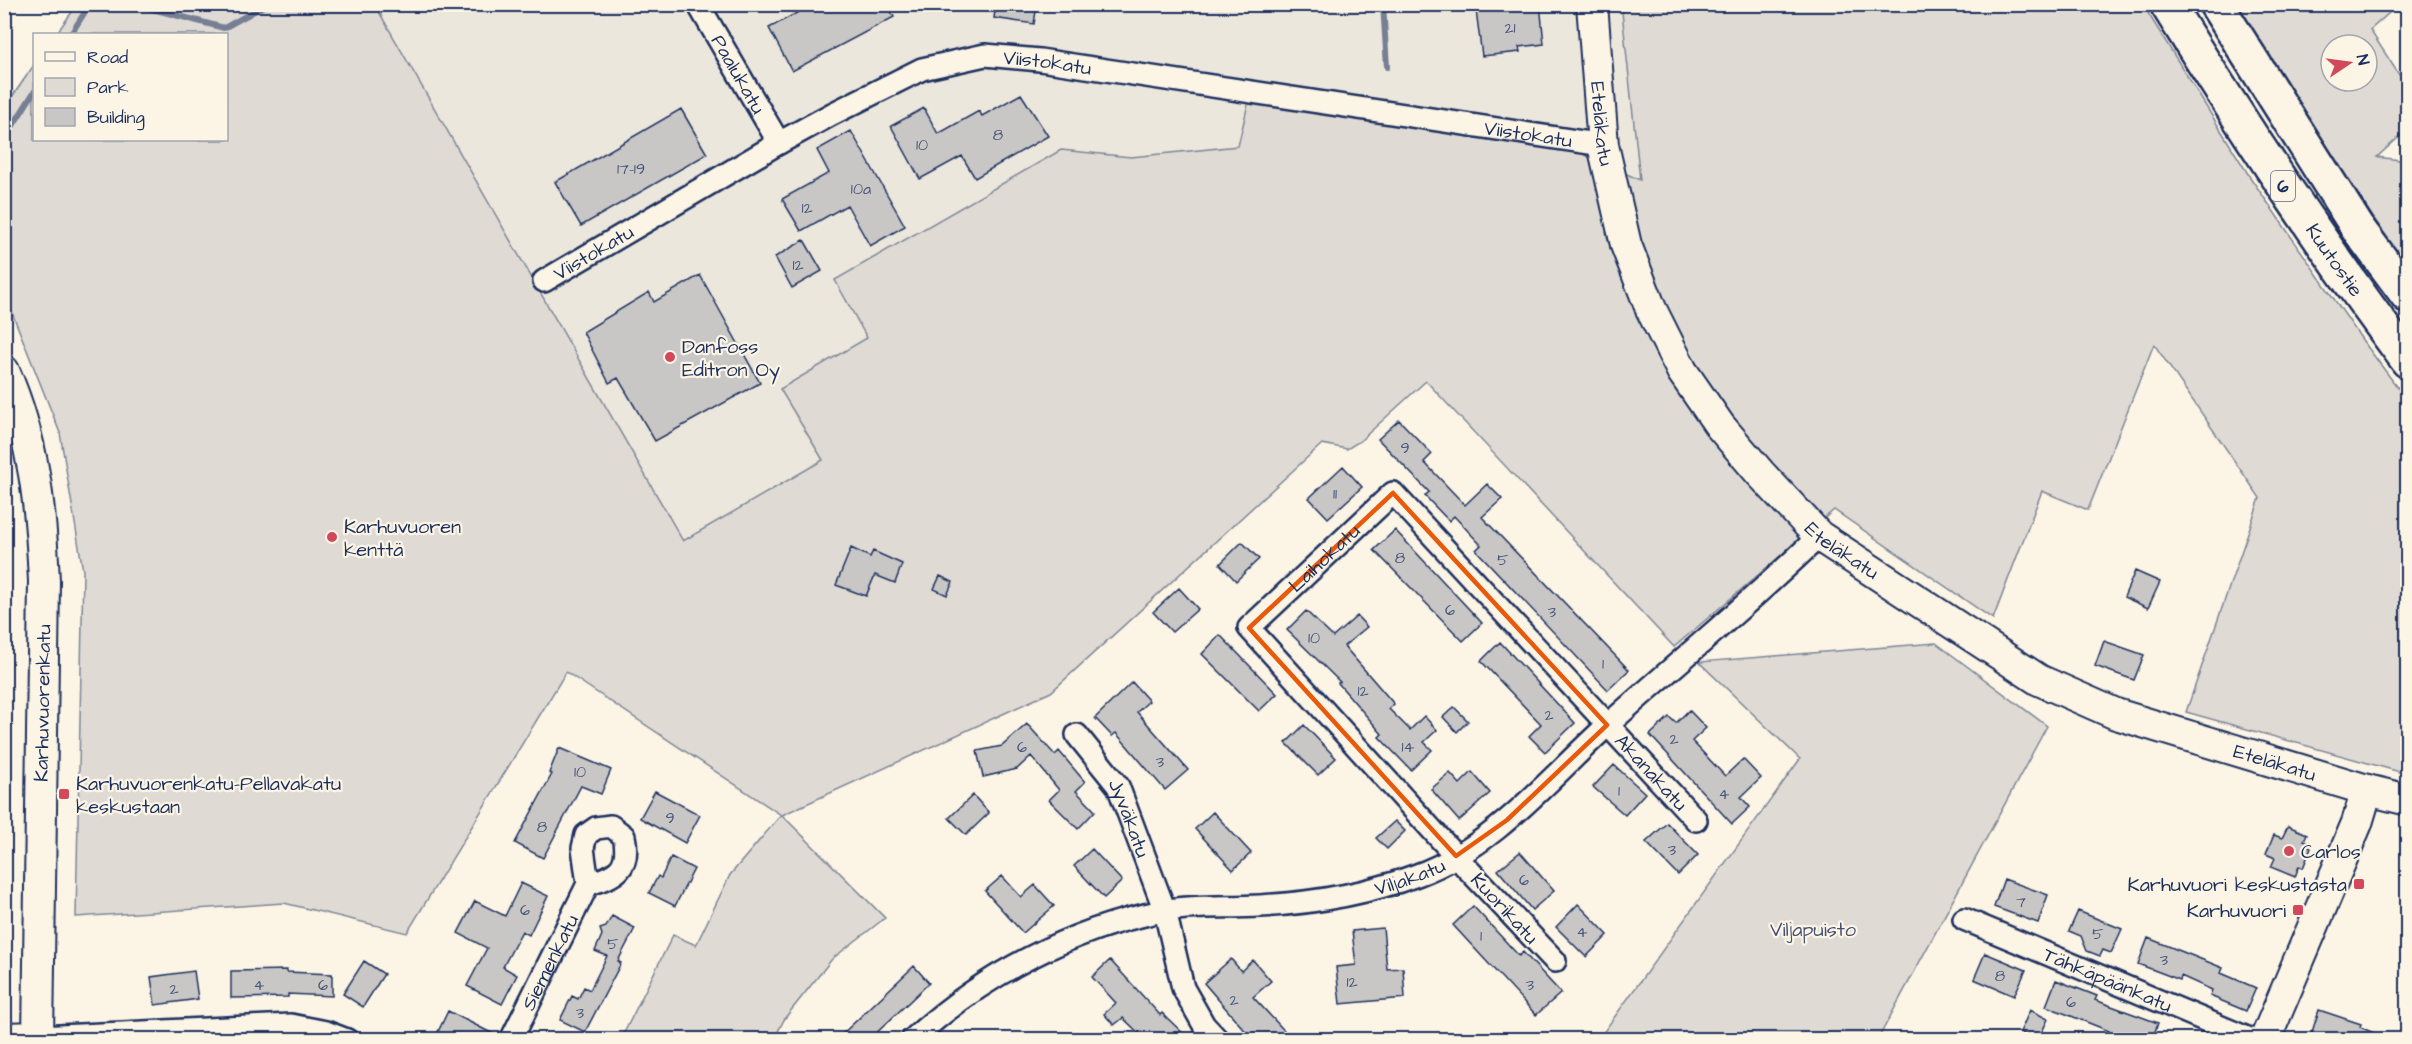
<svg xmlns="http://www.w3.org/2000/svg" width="2412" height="1044" font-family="'Architects Daughter',sans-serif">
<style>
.built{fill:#ece7dc}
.green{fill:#dfdbd4;stroke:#7d8599;stroke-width:1.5;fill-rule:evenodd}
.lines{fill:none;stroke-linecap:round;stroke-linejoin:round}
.stream{stroke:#767f94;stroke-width:6}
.building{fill:#c8c7c6;stroke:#1b2f5e;stroke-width:1.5}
.street-casing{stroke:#1b2f5e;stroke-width:26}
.secondary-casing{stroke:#1b2f5e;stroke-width:34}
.highway-casing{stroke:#1b2f5e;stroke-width:38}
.street{stroke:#fcf5e5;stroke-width:21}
.secondary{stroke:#fcf5e5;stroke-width:30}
.highway{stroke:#fcf5e5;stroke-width:33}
.marked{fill:none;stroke:#e8590c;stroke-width:4.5;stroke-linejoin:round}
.poi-dot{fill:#d1495b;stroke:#fcf5e5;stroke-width:2}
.labels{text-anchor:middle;stroke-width:4.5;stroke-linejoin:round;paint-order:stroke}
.number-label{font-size:16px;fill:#465578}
.shield{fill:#fcf5e5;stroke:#5e6a86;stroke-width:1.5}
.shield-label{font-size:18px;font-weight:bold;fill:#1b2f5e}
.street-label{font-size:20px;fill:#1b2f5e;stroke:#fcf5e5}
.poi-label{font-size:20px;fill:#1b2f5e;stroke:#fcf5e5;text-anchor:start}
.park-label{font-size:20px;fill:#425176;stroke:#fcf5e5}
</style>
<rect width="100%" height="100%" fill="#fcf5e5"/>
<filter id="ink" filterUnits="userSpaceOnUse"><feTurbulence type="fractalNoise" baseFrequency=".0167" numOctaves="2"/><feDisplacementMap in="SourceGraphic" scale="12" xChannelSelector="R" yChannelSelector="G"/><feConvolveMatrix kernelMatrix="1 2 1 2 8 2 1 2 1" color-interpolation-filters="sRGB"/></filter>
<g filter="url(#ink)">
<path class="built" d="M375 5H1635L1623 12 1641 180 1565 146 1249 100 1238 146 1131 157 1061 150 835 280 868 338 780 389 823 460 682 542Z"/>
<path class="green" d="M77 5H375L683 541 823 460 780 389 867 338 835 280 1061 150 1131 157 1238 146 1249 100 1565 146 1640 180 1622 12 1635 5H2143L2250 177 2363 341 2407 400V774L2186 712 2260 498 2154 344 2088 510 2042 491 1993 619 1834 510 1674 647 1426 381 1360 441 1347 449 1322 444 1051 692 782 815 885 918 832 959 785 1018 774 1039H621L673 935 696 945 730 875 781 815 566 672 407 933 284 903 76 917 83 571 60 433 5 295V107L34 65V140H226V34H56Z
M2236 5H2398L2370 30 2407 87V130L2377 157 2407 161V266L2316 135ZM2331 45H2367V81H2331Z
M1936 643 2047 726 1878 1039H1591L1603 1033 1800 759 1699 662Z"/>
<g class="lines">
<path class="stream" d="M134 4 224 28 267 4
M1383 4 1387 67
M71 34 90 4
M4 140 34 92"/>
</g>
<path class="building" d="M813 4H887L894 17 792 71 769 28Z
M996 4H1037L1034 24 994 18Z
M1520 4H1540L1544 44 1519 47 1520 52 1482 56 1476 10Z
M1021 94 1048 136 975 178 962 156 920 179 891 126 924 108 938 134 979 111 982 116Z
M681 109 707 154 581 226 555 182Z
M851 131 905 226 870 246 847 205 801 231 782 199 829 173 817 150Z
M804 240 822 271 792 288 775 257Z
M700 275 760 383 655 441 618 378 609 383 583 332 649 292 654 302Z
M1399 420 1432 454 1424 462 1465 505 1487 484 1502 499 1482 517 1629 670 1608 690 1476 550 1481 545 1454 516 1449 521 1425 496 1429 492 1378 439Z
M1343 466 1362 487 1328 518 1309 498Z
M1395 530 1482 623 1463 641 1374 550Z
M1242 542 1259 559 1236 581 1220 564Z
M851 548 870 557 873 551 902 564 895 583 875 575 866 596 836 585Z
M2135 571 2160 582 2148 608 2124 597Z
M940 576 953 582 947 595 934 589Z
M1179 588 1198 609 1172 632 1153 612Z
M1306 611 1333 637 1357 616 1367 627 1344 646 1394 704 1389 709 1410 730 1424 716 1437 730 1424 742 1432 750 1411 770 1379 737 1382 734 1338 683 1340 682 1287 630Z
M1220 635 1277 694 1259 711 1202 654Z
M2104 641 2144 655 2134 680 2095 666Z
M1500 642 1575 723 1545 752 1529 736 1541 724 1481 661Z
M1132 682 1149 701 1137 712 1188 770 1165 790 1116 733 1112 736 1095 718Z
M1454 707 1468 721 1457 732 1443 717Z
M1689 710 1706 728 1692 741 1725 776 1743 759 1761 778 1741 797 1750 807 1732 824 1650 735 1669 717 1676 723Z
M1027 724 1055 755 1059 751 1085 782 1076 791 1095 811 1078 829 1049 800 1059 790 1031 756 1017 769 983 777 977 751 1002 746Z
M1304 725 1336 758 1318 775 1286 743Z
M559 748 611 770 601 794 581 786 543 858 515 843 552 774 549 773Z
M1614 765 1645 793 1625 815 1593 787Z
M1472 772 1490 793 1459 821 1431 789 1450 773 1460 784Z
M655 791 700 815 685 843 640 818Z
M973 795 989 813 966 835 949 818Z
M1213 812 1251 853 1233 870 1195 829Z
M1395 821 1405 831 1387 849 1376 838Z
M1667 823 1698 855 1678 875 1646 842Z
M2288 826 2307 834 2304 840 2309 842 2307 846 2311 848 2303 868 2299 866 2295 877 2271 867 2275 858 2266 854 2274 835 2282 838Z
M1092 849 1122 881 1104 898 1074 866Z
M1520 852 1554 891 1532 910 1498 870Z
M671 857 694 869 675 906 649 893 658 876 661 878Z
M1002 876 1021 897 1035 885 1054 906 1023 933 985 891Z
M2004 879 2048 895 2038 923 1994 907Z
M521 883 548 896 529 935 522 931 503 967 517 975 502 1004 467 986 487 948 458 933 475 901 505 916Z
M1578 904 1608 935 1586 957 1556 927Z
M1473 906 1519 956 1523 952 1561 993 1536 1015 1453 925Z
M2078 911 2122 929 2111 953 2103 950 2100 956 2087 951 2081 936 2069 931Z
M612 916 635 928 618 961 621 963 585 1032 560 1020 572 996 578 999 584 987 590 990 607 956 595 951 602 935 600 929 606 927Z
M1383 928 1387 969 1403 968 1405 998 1340 1004 1336 967 1356 965 1352 931Z
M2148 938 2223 968 2221 973 2256 988 2246 1011 2210 996 2212 990 2181 976 2180 980 2138 964Z
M1985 953 2026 970 2014 996 1974 979Z
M1231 959 1241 971 1253 960 1271 981 1253 997 1293 1040H1253L1204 983Z
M1110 960 1160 1015 1162 1013 1190 1040H1146L1123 1018 1114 1025 1104 1014 1116 1003 1092 977Z
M364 961 384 974 363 1007 343 994Z
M914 966 929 983 869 1040H836Z
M287 970V972L332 974V996L288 994V997L231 998V971Z
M194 971 198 999 155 1005 151 977Z
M2056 980 2097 996 2095 1000 2158 1023 2152 1040H2117L2107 1036 2109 1031 2046 1006Z
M2030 1010 2048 1019 2038 1040 2020 1032Z
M2319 1010 2361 1024 2360 1027 2390 1040H2324L2311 1035Z
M448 1011 499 1037 498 1040H434Z"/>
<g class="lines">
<g class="street-casing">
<g id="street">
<path id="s1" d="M698 4 779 143"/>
<path id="s2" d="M544 281 779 143 832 114 922 69 985 55 1040 60 1603 145"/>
<path id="s3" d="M1077 735 1118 786 1165 911 1183 988 1204 1025 1218 1040"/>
<path id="s4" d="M1964 919 2252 1040"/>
<path id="s5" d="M1555 961 1464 865 1249 628 1393 493 1696 820"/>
<path d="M38 1037 291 1025 326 1032 347 1040"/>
<path id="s6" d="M511 1040 588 884 583 848 586 835 596 828 611 826 624 836C631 868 617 876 588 884"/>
<path id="s7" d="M912 1040C981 976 1070 929 1163 911 1194 905 1228 908 1260 906 1313 903 1367 894 1417 875 1495 847 1551 776 1610 723 1680 660 1753 601 1819 536"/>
</g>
</g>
<g class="secondary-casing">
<g id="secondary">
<path id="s8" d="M1592 4 1603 145 1626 245 1651 309 1682 371 1720 426 1760 473 1819 536 2039 680 2116 714 2367 790 2408 800"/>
<path d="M4 371C34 438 41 510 44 581L38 1040"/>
<path d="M4 1038 38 1037"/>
<path d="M2265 1040 2357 823 2367 790"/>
</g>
</g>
<g class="highway-casing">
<g id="highway">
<path id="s9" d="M2167 4C2243 127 2322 246 2408 361"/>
<path d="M2216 4 2359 230 2408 296"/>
</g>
</g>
<use href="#street" class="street"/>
<use href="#secondary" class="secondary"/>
<use href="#highway" class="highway"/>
</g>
</g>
<path class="marked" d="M1393 493 1607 725 1507 820 1456 856 1249 628Z"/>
<g class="poi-dot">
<circle cx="670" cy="357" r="6"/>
<circle cx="332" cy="537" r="6"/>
<rect x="58" y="788" width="12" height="12" rx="3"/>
<circle cx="2289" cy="851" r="6"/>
<rect x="2353" y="878" width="12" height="12" rx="3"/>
<rect x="2292" y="904" width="12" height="12" rx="3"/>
</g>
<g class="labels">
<g class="number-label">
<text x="1510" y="33">21</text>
<text x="998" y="140">8</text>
<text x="922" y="150">10</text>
<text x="631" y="174">17-19</text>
<text x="861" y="194">10a</text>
<text x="807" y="213">12</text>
<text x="798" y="270">12</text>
<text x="1405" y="453">9</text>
<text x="1335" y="499">11</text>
<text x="1400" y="563">8</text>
<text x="1503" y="565">5</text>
<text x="1450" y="615">6</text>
<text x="1552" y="617">3</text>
<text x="1314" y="643">10</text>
<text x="1603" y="669">1</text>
<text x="1363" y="696">12</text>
<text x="1549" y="720">2</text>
<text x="1674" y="744">2</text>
<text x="1022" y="752">6</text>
<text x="1408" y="752">14</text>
<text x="1160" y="767">3</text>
<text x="580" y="777">10</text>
<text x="1619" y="796">1</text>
<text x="1724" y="799">4</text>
<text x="670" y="823">9</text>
<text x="542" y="832">8</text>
<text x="1672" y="855">3</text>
<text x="1524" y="885">6</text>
<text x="2021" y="907">7</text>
<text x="525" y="915">6</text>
<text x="1582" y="937">4</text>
<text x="2098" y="939">5</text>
<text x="1481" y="941">1</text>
<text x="613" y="949">5</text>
<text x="2164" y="965">3</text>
<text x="2000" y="981">8</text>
<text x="1352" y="987">12</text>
<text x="259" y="990">4</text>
<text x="323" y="990">6</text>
<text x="1530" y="990">3</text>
<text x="174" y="994">2</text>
<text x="1234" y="1005">2</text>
<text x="2071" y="1007">6</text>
<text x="580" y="1018">3</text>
</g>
<rect class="shield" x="2271" y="171" width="24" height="30" rx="4.5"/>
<g class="shield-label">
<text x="2283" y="192">6</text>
</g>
<g class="street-label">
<text dy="7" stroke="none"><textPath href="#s2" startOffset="561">Viistokatu</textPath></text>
<text dy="7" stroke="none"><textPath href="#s1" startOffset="81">Paalukatu</textPath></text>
<text dy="7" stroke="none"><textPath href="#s8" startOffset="120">Eteläkatu</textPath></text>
<text dy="7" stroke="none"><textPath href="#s2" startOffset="1047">Viistokatu</textPath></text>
<text dy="7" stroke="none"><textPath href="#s2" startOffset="57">Viistokatu</textPath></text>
<text dy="7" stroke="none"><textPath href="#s9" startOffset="306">Kuutostie</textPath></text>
<text dy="7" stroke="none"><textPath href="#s8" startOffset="624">Eteläkatu</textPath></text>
<text dy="7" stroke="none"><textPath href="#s5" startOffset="555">Laihokatu</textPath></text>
<text transform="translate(42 703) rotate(-89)" y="7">Karhuvuorenkatu</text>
<text dy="7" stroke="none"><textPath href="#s8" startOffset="1110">Eteläkatu</textPath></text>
<text dy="7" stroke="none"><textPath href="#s5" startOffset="1030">Akanakatu</textPath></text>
<text dy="7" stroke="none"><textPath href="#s3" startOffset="99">Jyväkatu</textPath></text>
<text dy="7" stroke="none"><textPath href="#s7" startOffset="536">Viljakatu</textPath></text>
<text transform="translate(1505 908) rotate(47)" y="7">Kuorikatu</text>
<text dy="7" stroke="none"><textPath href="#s6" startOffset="87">Siemenkatu</textPath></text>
<text dy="7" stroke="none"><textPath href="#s4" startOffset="156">Tähkäpäänkatu</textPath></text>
</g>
<g class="poi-label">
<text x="682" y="353">Danfoss<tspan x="682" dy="23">Editron Oy</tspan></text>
<text x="344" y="533">Karhuvuoren<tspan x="344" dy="23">kenttä</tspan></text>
<text x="76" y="790">Karhuvuorenkatu-Pellavakatu<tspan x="76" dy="23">keskustaan</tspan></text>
<text x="2301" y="858">Carlos</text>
<text x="2347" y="891" text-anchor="end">Karhuvuori keskustasta</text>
<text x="2286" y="917" text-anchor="end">Karhuvuori</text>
</g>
<g class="park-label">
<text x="1813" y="936">Viljapuisto</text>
</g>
</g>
<rect width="2412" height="1044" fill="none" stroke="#fcf5e5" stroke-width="24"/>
<rect x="12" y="12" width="2388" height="1020" fill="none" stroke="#1b2f5e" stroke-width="2" filter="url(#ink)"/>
<rect x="33" y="33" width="195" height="108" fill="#fcf5e5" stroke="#a2a6af" stroke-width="1.5"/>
<rect x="45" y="52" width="30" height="9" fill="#fcf5e5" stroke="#a2a6af" stroke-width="1.5"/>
<text x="87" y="63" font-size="18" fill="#1b2f5e">Road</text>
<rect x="45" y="78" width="30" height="18" fill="#dfdbd4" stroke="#a2a6af" stroke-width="1.5"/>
<text x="87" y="93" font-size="18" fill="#1b2f5e">Park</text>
<rect x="45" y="108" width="30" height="18" fill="#c8c7c6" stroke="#a2a6af" stroke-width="1.5"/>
<text x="87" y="123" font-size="18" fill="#1b2f5e">Building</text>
<g transform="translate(2349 63) rotate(77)"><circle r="28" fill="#fcf5e5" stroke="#a2a6af" stroke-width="1.5"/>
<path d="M0-4.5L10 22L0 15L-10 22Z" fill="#d1495b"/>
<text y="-9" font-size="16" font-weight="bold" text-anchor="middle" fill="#1b2f5e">N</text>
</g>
</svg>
